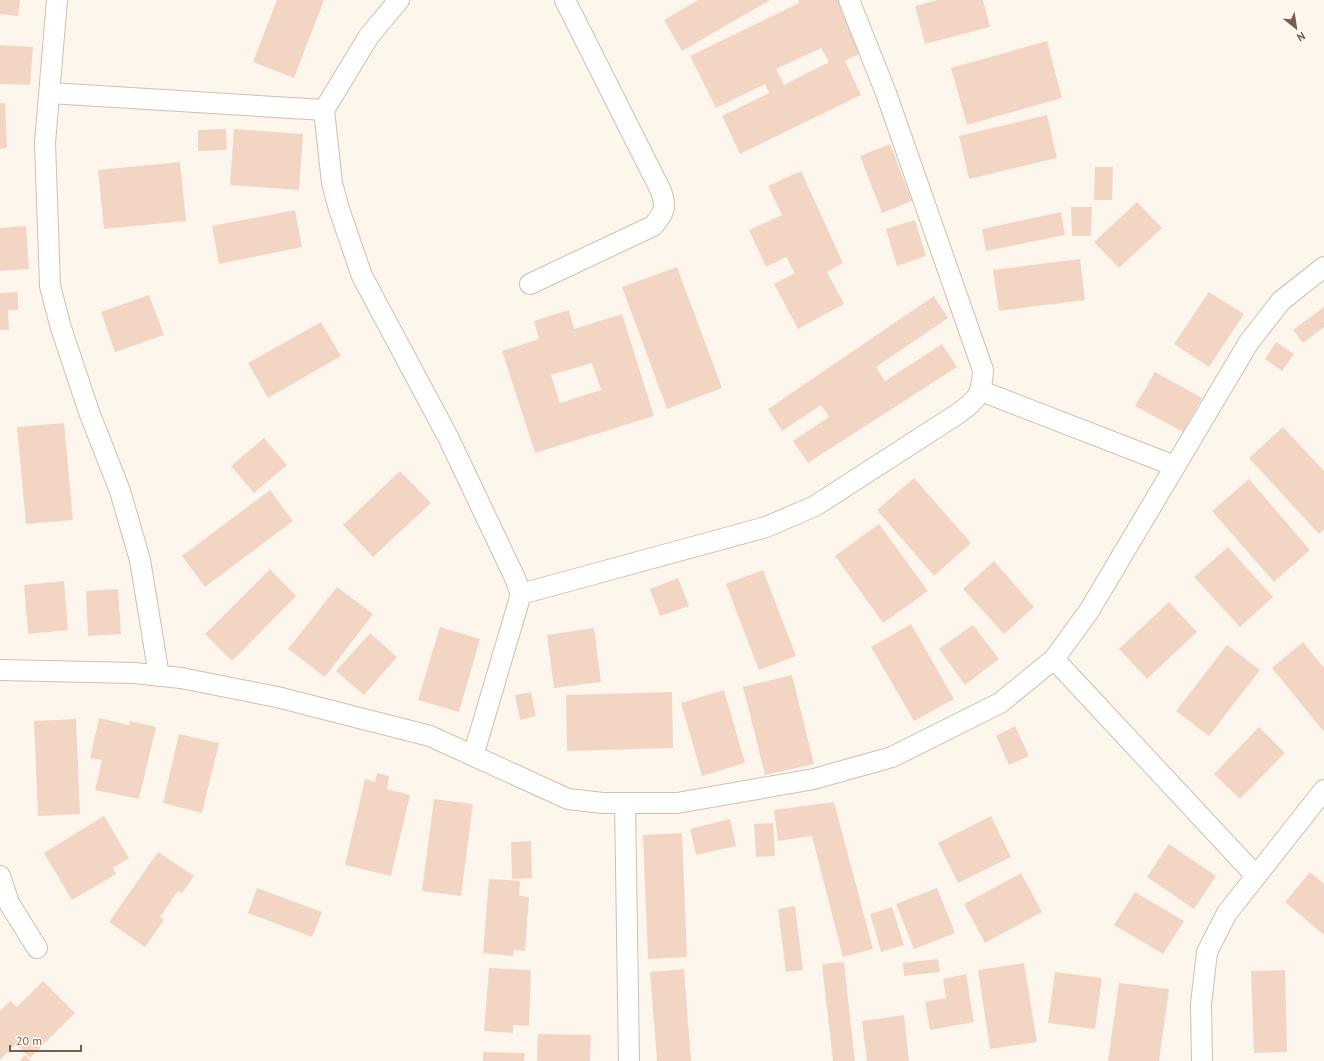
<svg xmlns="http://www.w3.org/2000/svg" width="1324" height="1061" font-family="'PT Sans',sans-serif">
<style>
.building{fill:#f3d5c3;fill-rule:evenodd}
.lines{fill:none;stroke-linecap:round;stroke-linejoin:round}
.minor-casing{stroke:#d1beb0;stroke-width:22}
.minor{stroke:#fff;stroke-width:20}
</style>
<rect width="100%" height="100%" fill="#fdf6ec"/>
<path class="building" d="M0 0H20L18 16 0 14Z
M277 0H324L294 78 253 62Z
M698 0H770L682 51 664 20Z
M799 0H842L867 50 845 61 861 95 740 154 722 116 769 93 765 84 716 108 690 56 799 3 798 1ZM821 48 829 62 784 85 776 69Z
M938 0H983L990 27 925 44 915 6Z
M1047 41 1062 98 967 125 951 68Z
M0 45 33 47 30 85 0 84Z
M0 103H5L7 148 0 149Z
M1047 115 1057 158 969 179 959 136Z
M226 129 227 150 198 151V130Z
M234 129 303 134 299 190 230 185Z
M890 144 912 201 882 213 860 156Z
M180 162 186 221 104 229 98 170Z
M1095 167H1113L1112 200H1094Z
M801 171 843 263 827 272 844 304 798 329 774 284 795 273 786 257 766 267 749 230 782 215 768 186Z
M1137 202 1162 228 1119 268 1094 242Z
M1071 207H1092L1091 236H1072Z
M295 210 302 247 219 264 212 226Z
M1061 212 1065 235 986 251 982 229Z
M915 220 926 256 897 266 886 229Z
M26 226 29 269 0 271V228Z
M1080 259 1085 300 999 311 993 270Z
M677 267 722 388 667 409 622 287Z
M18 292V310H8L9 330H0V293Z
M1209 292 1244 314 1209 367 1174 344Z
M149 295 164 335 115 352 101 312Z
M934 296 948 318 876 367 885 381 942 344 957 367 808 463 793 441 829 417 821 405 782 431 768 409Z
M1324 307V327L1303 343 1293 330Z
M569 310 574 329 622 314 654 416 535 453 502 351 539 339 534 321ZM592 363 601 390 560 403 551 375Z
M321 322 341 356 268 398 248 363Z
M1276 342 1294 354 1282 371 1265 359Z
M1155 372 1202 398 1183 432 1135 406Z
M64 423 73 520 26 524 17 427Z
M1283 427 1324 471V529L1319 534 1249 458Z
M264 438 287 465 254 493 231 466Z
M400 471 431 503 373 557 343 525Z
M914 478 971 543 934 576 877 510Z
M1249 479 1310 550 1274 582 1212 511Z
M270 490 293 521 205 587 182 556Z
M879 524 928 591 883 623 835 556Z
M1228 547 1273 597 1240 627 1194 577Z
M994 561 1034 607 1004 634 963 589Z
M270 569 296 596 232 661 205 634Z
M763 570 796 656 759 670 726 584Z
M678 578 689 606 660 616 650 589Z
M64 581 68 630 28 634 24 585Z
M337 587 373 614 325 677 288 649Z
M118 589 121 634 88 636 86 591Z
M1169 602 1197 632 1147 679 1119 649Z
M911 624 954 699 914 721 871 647Z
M973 625 999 659 965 685 939 649Z
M440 627 480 639 459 712 418 700Z
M594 628 601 682 554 688 547 635Z
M370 633 397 657 364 695 336 671Z
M1303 642 1324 668V732L1272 668Z
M1227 645 1260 670 1209 736 1176 711Z
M792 675 814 764 765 775 743 687Z
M724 690 745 763 702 776 681 703Z
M531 692 536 716 520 720 515 695Z
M672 692 673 748 567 751 566 695Z
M99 718 129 725 130 721 156 727 139 799 95 790 102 760 90 758Z
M76 719 80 814 38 816 34 721Z
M1015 726 1029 756 1009 765 996 736Z
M1259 727 1285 753 1240 799 1214 774Z
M179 734 219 743 202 813 163 803Z
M377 773 389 776 387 789 410 795 391 876 345 865 365 779 375 782Z
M434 799 473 804 461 896 422 891Z
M834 802 873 949 843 957 812 836 778 841 774 810Z
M104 816 129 858 113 868 116 874 72 900 44 853Z
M991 816 1011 857 958 883 938 843Z
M730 819 736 846 696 855 690 829Z
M773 823 775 856 756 857 754 824Z
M682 833 687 957 648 959 643 835Z
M531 841 532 878 512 879 511 842Z
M1169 844 1216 876 1194 909 1147 877Z
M158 852 194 876 182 893 178 891 160 917 164 920 145 947 109 922Z
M1310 872 1324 884V935L1285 902Z
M1021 873 1042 912 985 943 964 904Z
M489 879 520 881 519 896 529 897 525 951 514 950 513 956 483 953Z
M257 888 322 912 312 937 248 913Z
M937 888 955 933 914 949 896 904Z
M1135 892 1184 921 1163 954 1114 925Z
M795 906 803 970 786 972 778 909Z
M892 907 904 945 881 952 870 914Z
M938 959 940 972 904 976 903 963Z
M844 962 855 1061H833L822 964Z
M1024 963 1037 1042 990 1049 978 970Z
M489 968 531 970 529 1026 513 1025V1033L484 1031Z
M684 969 691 1061H657L650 972Z
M1285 970 1287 1052 1254 1053 1251 971Z
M1055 972 1102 978 1095 1029 1048 1023Z
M966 974 974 1022 930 1030 925 1002 946 998 943 979Z
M43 981 75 1013 30 1058 16 1044 0 1060V1011L10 1001 17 1007Z
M1119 983 1169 989 1159 1061H1108Z
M904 1015 909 1061H867L862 1021Z
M538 1034 591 1035 590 1061H537Z
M483 1052 525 1053 524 1061H483Z
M25 1055 31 1061H20Z"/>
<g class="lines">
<g class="minor-casing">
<path id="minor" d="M57 0 45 143 50 286 61 328 89 412 120 491 140 560 159 676
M399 0 369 36 324 110 332 183 339 209 362 276 448 437 515 578 521 594 473 756
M50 93 324 110
M530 284 653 226C664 213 667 208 661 191L565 0
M981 391 1175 466
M521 594 766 527 815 506 959 413C978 399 982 394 983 370L886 93 849 0
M1054 659 1256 876
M0 670 134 673 181 678 277 697 430 736 568 799 603 803H677L814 779 892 757 1000 703 1054 659 1089 611 1249 342 1281 301 1324 267
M625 803 629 1061
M0 876 9 903 37 948
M1202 1061 1201 1004 1207 952 1227 913 1324 790"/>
</g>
<use href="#minor" class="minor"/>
</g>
<g transform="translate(1296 28) rotate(150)" stroke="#fffaf3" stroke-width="3" paint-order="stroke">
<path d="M0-3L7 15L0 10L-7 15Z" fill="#7a5c4d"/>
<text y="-6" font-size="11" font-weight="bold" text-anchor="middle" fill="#7a5c4d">N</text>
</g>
<path d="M10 1045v6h71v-6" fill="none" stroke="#7a5c4d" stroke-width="2"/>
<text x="16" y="1045" font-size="12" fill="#7a5c4d" stroke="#fffaf3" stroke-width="3" paint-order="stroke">20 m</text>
</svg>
